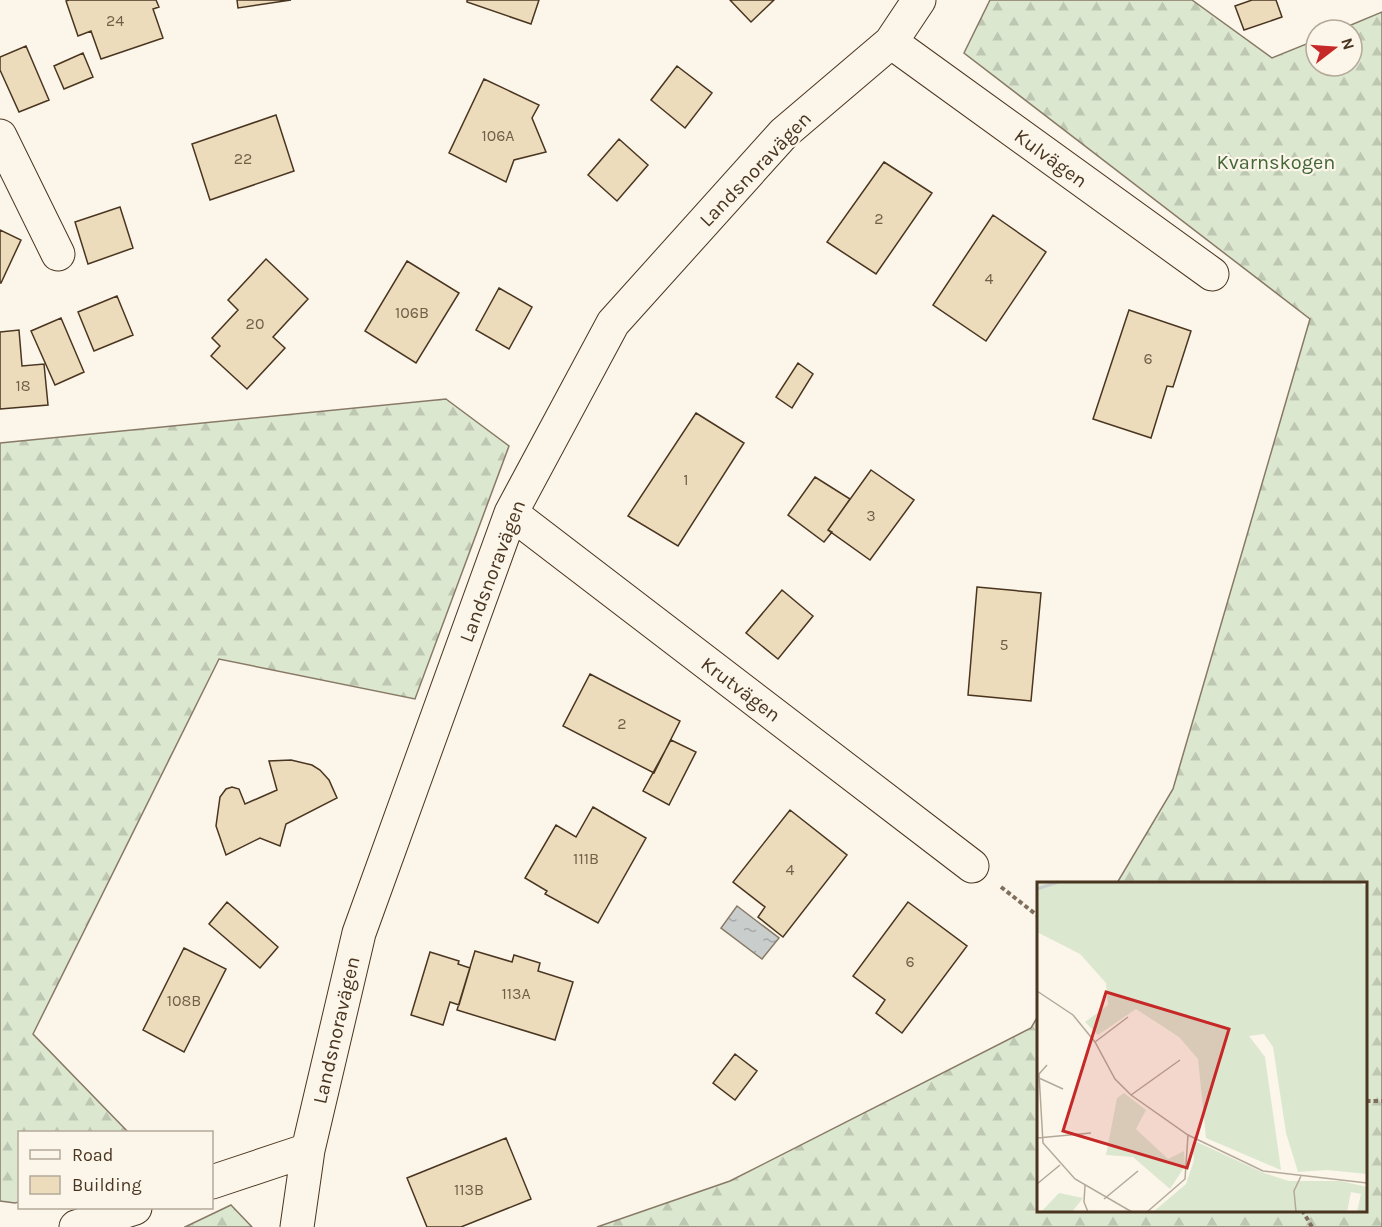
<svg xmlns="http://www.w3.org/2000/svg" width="1382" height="1227" font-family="Karla,sans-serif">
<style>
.forest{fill:url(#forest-firs);stroke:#887966;stroke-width:1.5}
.water{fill:url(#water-ripples);stroke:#887966;stroke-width:1.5}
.building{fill:#ecdcbc;stroke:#4a3520;stroke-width:1.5}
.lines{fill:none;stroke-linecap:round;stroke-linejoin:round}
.minor-casing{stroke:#4a3520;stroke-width:35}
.path{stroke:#7f6f5c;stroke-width:4;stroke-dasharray:4.5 3;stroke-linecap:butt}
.minor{stroke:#fbf6e9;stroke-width:33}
.labels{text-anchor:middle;stroke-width:4.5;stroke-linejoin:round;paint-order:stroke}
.number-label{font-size:16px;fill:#725f47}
.street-label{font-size:20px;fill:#4a3520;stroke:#fbf6e9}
.park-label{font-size:20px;fill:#436837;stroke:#fbf6e9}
.inset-river{fill:none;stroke:#c9cecd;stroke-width:3}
.inset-road{fill:none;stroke:#b4a999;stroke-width:1.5}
.view{fill:#c62828;fill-opacity:0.15;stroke:#c62828;stroke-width:3}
.inset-edge{fill:none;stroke:#4a3520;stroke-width:3}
</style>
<defs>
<pattern id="forest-firs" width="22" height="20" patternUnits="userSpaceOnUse" patternTransform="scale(1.5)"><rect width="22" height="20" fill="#dce7d0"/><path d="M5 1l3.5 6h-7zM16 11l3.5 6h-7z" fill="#bec7b2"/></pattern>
<pattern id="water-ripples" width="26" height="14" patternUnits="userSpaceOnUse" patternTransform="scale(1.5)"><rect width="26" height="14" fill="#c9cecd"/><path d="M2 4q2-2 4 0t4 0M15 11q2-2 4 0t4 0" fill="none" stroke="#a5a8a6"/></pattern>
</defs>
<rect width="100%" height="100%" fill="#fbf6e9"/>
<path class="forest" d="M990 0H1192L1272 58 1316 40V66H1352V30H1339L1382 12V1227H597L730 1181 1031 1028 1038 1016V1210H1366V884L1117 883 1173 789 1310 319 964 53Z
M446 399 509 446 415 699 219 659 33 1034 128 1132H20L19 1202 15 1203 0 1201V443Z
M231 1205 252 1227H184H185Z"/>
<path class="water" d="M737 906 779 938 762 959 721 928Z"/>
<path class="building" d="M69 0H156L159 7 153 9 163 38 101 59 91 31 78 36 66 1Z
M237 0H291L238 8Z
M467 0H539L531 24 467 2Z
M730 0H774L751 22Z
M1252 0H1276L1282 17 1244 30 1235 6Z
M26 46 49 100 19 112 0 70V57Z
M83 53 93 77 64 89 54 66Z
M677 66 712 93 685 128 651 100Z
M484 79 539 105 532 118 546 152 514 160 506 182 449 153Z
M276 115 294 171 210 200 192 144Z
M619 139 648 165 617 201 588 175Z
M884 162 932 193 876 274 827 242Z
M120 207 133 248 88 264 75 222Z
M993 215 1046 252 986 341 933 305Z
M0 230 21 240 1 283H0Z
M266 259 308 299 273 337 285 348 247 389 211 356 220 346 212 338 238 310 228 300Z
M407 261 459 293 416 363 365 331Z
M499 288 532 307 509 349 476 330Z
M117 296 133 335 94 351 78 312Z
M1129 310 1191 331 1173 387 1167 386 1151 438 1093 419Z
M61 318 84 372 55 385 31 331Z
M19 330 22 366 44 364 48 405 0 409V332Z
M798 363 813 374 792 408 776 397Z
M696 413 744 443 678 546 628 516Z
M871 470 914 500 870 560 828 530Z
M815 477 850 499 828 530 832 532 824 542 788 515Z
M977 587 1041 593 1031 701 968 695Z
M782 590 813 616 778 659 746 633Z
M590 674 680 721 654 773 563 726Z
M671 740 696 752 669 805 643 791Z
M291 760 312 765 320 770 329 780 337 798 286 824 280 846 260 838 226 855 216 826 220 797 226 789 232 787 239 789 245 804 277 790 269 761Z
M593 807 646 838 598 923 545 894 547 891 525 878 556 825 576 837Z
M790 810 847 855 783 937 758 917 765 907 733 882Z
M227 902 278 947 260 968 209 924Z
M908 902 967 946 902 1033 876 1013 885 1000 853 976Z
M184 948 226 969 184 1052 143 1030Z
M475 951 512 962 514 955 540 963 538 971 573 982 555 1040 457 1010Z
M430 952 459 961 458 964 470 968 459 1005 450 1002 443 1025 411 1015Z
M735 1054 757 1071 735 1100 713 1083Z
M506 1138 531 1199 461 1227H427L407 1178Z"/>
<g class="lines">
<g class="minor-casing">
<path id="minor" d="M891 42 1212 274
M0 136 58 254
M511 513 972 866
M212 1182 308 1150
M76 1227 135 1208
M297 1227 308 1150 359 933 511 513 613 323 784 133 891 42 919 0"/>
</g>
<path class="path" d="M1001 887 1038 916
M1366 1101H1382
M1302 1210 1312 1227"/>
<use href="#minor" class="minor"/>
</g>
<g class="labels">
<g class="number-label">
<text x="115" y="26">24</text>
<text x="498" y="141">106A</text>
<text x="243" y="164">22</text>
<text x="879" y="224">2</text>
<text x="989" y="284">4</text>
<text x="412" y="318">106B</text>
<text x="255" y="329">20</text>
<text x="1148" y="364">6</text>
<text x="23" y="391">18</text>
<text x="686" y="485">1</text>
<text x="871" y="521">3</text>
<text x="1004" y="650">5</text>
<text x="622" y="729">2</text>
<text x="586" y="864">111B</text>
<text x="790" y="875">4</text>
<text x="910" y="967">6</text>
<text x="516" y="999">113A</text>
<text x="184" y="1006">108B</text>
<text x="469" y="1195">113B</text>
</g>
<g class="street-label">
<text transform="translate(1051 158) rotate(36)" y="7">Kulvägen</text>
<text transform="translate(755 169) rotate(-46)" y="7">Landsnoravägen</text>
<text transform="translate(492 571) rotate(-69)" y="7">Landsnoravägen</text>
<text transform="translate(741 689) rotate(37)" y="7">Krutvägen</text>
<text transform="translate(336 1030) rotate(-77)" y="7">Landsnoravägen</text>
</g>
<g class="park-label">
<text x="1276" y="169">Kvarnskogen</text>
</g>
</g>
<g transform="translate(1037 882)">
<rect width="330" height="330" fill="#fbf6e9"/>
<path d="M0 0H322L330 5V292L290 288 261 290 249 251 236 165 227 152 212 154 228 175 244 288 169 256 161 177 142 155 99 127 61 153 48 140 71 123 69 101 43 72 0 50ZM87 211 109 228 99 247 131 277 147 269 148 284 133 307 96 275 69 273 80 216ZM160 260 227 291 252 299H304L330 305V330H320L324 312 314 310 310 330H116L149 302 157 278 155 262ZM22 311 46 316 35 330H4Z" fill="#dce7d0"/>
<path class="inset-river" d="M0 7 21 0"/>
<path class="inset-road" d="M0 109 36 133 58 160 78 197 94 213 151 253 226 289 330 301M58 160 91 135M10 183 2 192 6 261 38 297 95 330M2 196 26 207M94 213 143 178M0 256 54 251M0 302 23 283M48 303 47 320 51 330M67 317 101 289M110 330 148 297 151 253M259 330 257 309 264 294"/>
<path class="view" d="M69 110 192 147 150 286 26 249Z"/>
<rect width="330" height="330" class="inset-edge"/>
</g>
<rect x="18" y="1131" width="195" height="78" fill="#fbf6e9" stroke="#b4a999" stroke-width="1.5"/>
<rect x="30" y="1150" width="30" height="9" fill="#fbf6e9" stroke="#b4a999" stroke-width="1.5"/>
<text x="72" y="1161" font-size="18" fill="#4a3520">Road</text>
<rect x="30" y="1176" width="30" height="18" fill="#ecdcbc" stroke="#b4a999" stroke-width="1.5"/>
<text x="72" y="1191" font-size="18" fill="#4a3520">Building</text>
<g transform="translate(1334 48) rotate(73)"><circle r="28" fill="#fbf6e9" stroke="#b4a999" stroke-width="1.5"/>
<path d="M0-4.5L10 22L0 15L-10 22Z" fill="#c62828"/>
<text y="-9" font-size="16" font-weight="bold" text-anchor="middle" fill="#4a3520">N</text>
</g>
</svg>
